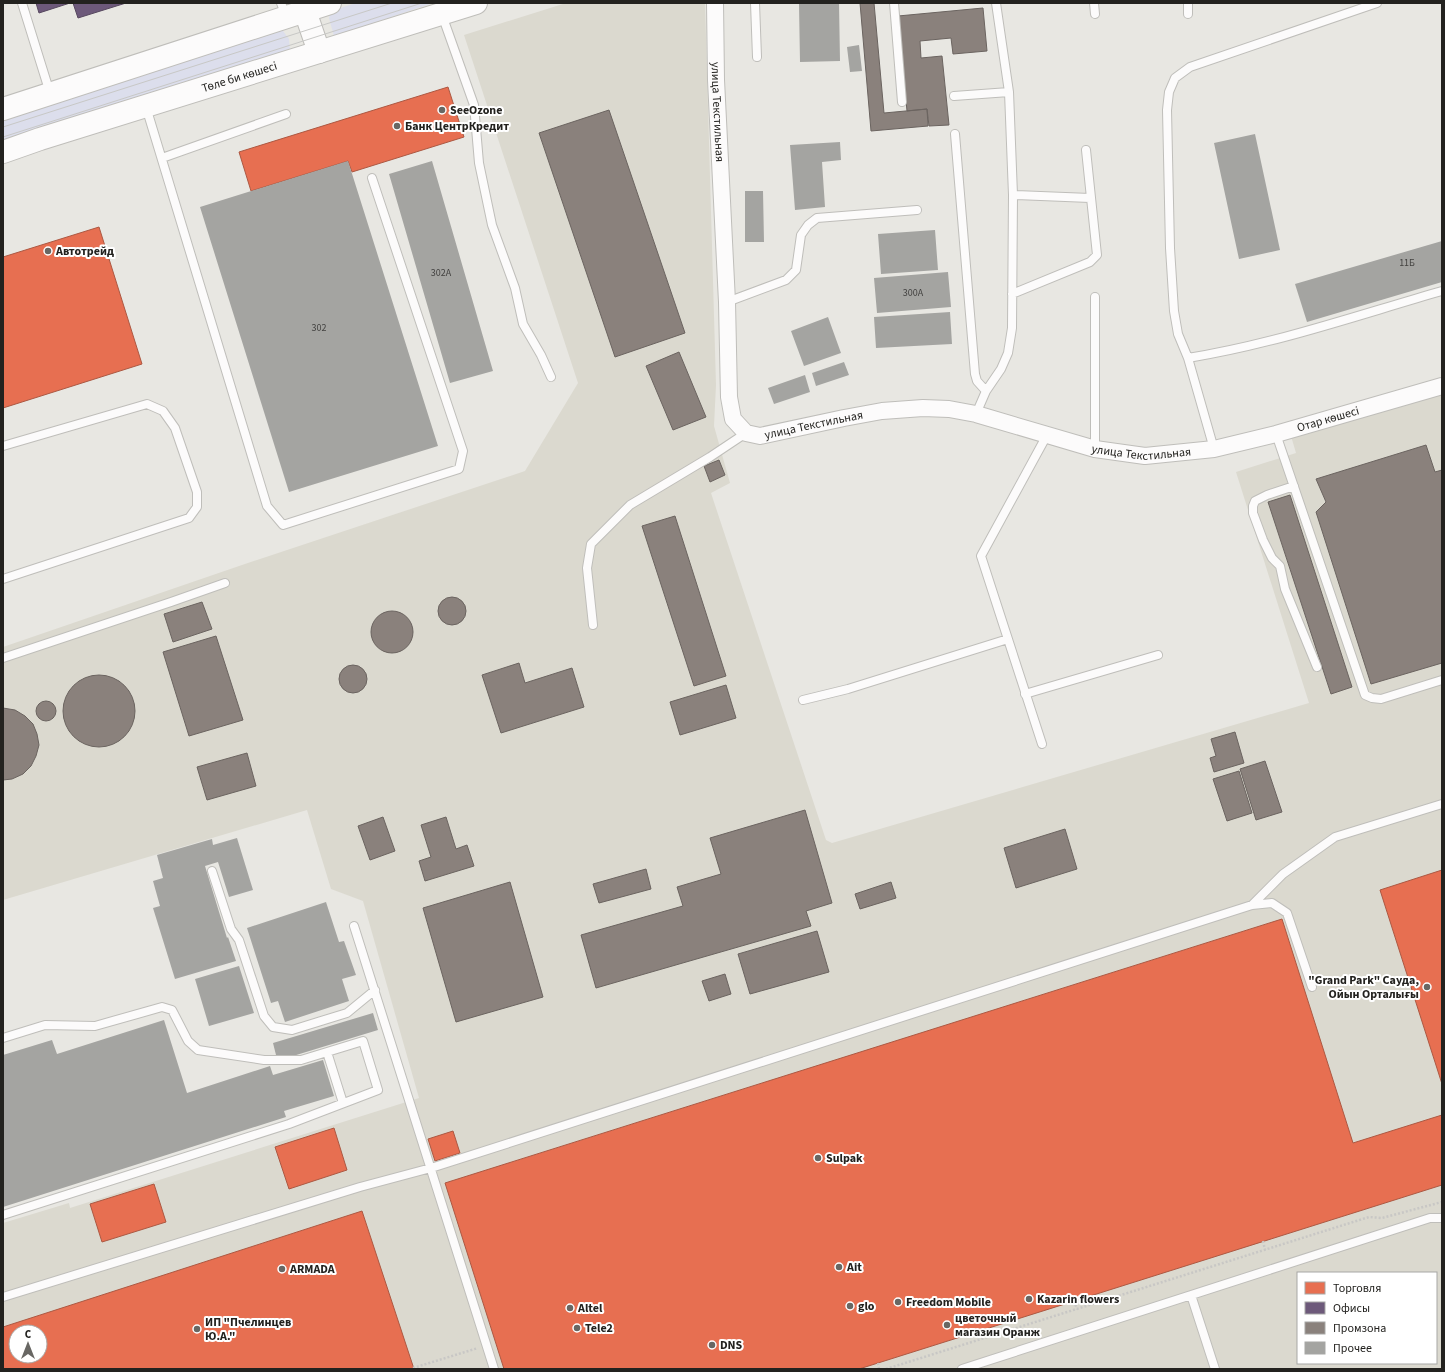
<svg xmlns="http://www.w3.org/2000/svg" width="1445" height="1372" font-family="'Source Sans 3',sans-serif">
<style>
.built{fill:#dbd9cf;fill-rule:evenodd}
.green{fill:#dcdeec}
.shops{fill:#e76f51;stroke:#ac5842;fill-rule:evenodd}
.offices{fill:#6d597a;stroke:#57485f}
.industry{fill:#8a817c;stroke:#6b6460}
.building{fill:#a4a4a1}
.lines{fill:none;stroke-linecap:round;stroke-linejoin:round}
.service-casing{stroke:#bfbeba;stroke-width:10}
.minor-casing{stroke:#bfbeba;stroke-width:18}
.secondary-casing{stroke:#bfbeba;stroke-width:24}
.path{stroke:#c8c7c5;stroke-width:2.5;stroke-dasharray:2 2;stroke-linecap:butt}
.service{stroke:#fcfbfb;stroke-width:8}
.minor{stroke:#fcfbfb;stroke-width:16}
.secondary{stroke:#fcfbfb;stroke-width:22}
.tram{stroke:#c8c8c6;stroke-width:1}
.poi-dot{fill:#686763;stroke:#fff;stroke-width:1.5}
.labels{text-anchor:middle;stroke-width:4;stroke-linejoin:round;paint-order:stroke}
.number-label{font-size:10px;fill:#434240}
.street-label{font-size:12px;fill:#23221f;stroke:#fff}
.poi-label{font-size:12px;font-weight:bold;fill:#23221f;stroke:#fff;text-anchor:start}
</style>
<rect width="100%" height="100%" fill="#e8e7e2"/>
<path class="built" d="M566 3H705L716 385 714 426 730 483 711 493 826 840 832 843 1309 703 1236 472 1296 453 1291 436 1442 394V1369H3V1223L69 1203 70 1208 419 1098 363 901 331 889 307 810 3 900V647L242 565 525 471 578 383 464 35ZM1298 1273H1436V1363H1298ZM16 1332H40V1356H16Z"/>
<path class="green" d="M356 3H433L334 36 329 18 331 11Z
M280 27 289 39 290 51 3 143V117Z"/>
<path class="shops" d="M448 87 464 137 352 172 348 161 251 191 239 152Z
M99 227 142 364 3 408V257Z
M1442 870V1084L1380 890Z
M1282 919 1353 1143 1442 1115V1185L859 1369H504L445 1183Z
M334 1128 347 1170 289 1189 275 1147Z
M453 1131 460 1153 435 1161 428 1139Z
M154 1184 166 1222 102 1242 90 1204Z
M362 1211 414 1369H3V1327ZM16 1332H40V1356H16Z"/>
<path class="offices" d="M36 3H70L39 13Z
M73 3H126L78 18Z"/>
<path class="industry" d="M860 3H874L884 113 927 109 928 126 871 131Z
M983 8 987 51 953 54 951 38 920 41 921 58 942 56 949 125 929 126 927 109 907 111 898 16Z
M609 110 685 333 615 357 539 133Z
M679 352 706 417 673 430 646 366Z
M1426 445 1435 472 1442 470V663L1371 684 1316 512 1326 502 1316 479Z
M719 460 725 475 710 482 704 466Z
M1290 495 1352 687 1331 694 1268 502Z
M675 516 726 676 694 686 642 526Z
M438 611a14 14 0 1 1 28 0a14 14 0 1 1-28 0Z
M202 602 212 629 173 642 164 614Z
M371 632a21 21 0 1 1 42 0a21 21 0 1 1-42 0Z
M216 636 243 720 189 736 163 652Z
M519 663 525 683 572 668 584 707 501 733 482 675Z
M339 679a14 14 0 1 1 28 0a14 14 0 1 1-28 0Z
M63 711a36 36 0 1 1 72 0a36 36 0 1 1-72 0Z
M726 685 736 718 680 735 670 702Z
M36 711a10 10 0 1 1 20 0a10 10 0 1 1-20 0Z
M3 708 15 710 25 716 33 724 37 734 39 745 36 756 31 766 23 774 12 779 3 780Z
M1235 732 1244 763 1214 772 1210 758 1216 756 1211 739Z
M247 753 256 786 207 800 197 767Z
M1265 761 1282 812 1256 820 1240 769Z
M1239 771 1252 813 1227 821 1213 779Z
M805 810 832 903 806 911 811 926 596 988 581 935 683 906 677 887 721 874 710 838Z
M383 817 395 851 370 860 358 826Z
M446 817 456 849 467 845 474 866 425 881 419 861 431 857 421 825Z
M1065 829 1077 869 1016 888 1004 848Z
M646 869 651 889 599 903 593 884Z
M510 882 543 997 456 1022 423 908Z
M891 882 896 898 860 909 855 894Z
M817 931 829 972 750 994 738 954Z
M725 974 731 994 709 1001 702 981Z"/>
<path class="building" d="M833 3H839L840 61 800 62 799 4Z
M859 45 862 71 850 72 847 47Z
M1255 134 1280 250 1239 259 1214 143Z
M840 142 841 160 822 162 825 207 795 210 790 145Z
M348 161 438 446 289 492 200 207Z
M432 161 493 371 450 383 389 174Z
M745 191H763L764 242H745Z
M935 230 938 270 881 274 878 234Z
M1442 241V282L1307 322 1295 284Z
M948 272 951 307 877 313 874 278Z
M950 312 952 344 876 348 874 317Z
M828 317 841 353 804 366 791 331Z
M844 362 849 375 816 386 812 373Z
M805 375 810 392 774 404 768 388Z
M237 838 253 890 229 897 218 862 205 866 227 938 228 937 236 961 175 979 153 908 160 906 153 881 163 878 157 855 212 839 213 845Z
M326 902 339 942 344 941 356 975 342 979 349 1001 285 1022 278 1001 271 1003 247 928Z
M239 966 254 1013 209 1026 195 979Z
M373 1013 378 1030 293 1056 276 1055 273 1043Z
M164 1020 187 1093 270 1066 273 1075 323 1060 334 1096 284 1111 286 1117 3 1207V1055L52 1040 57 1054Z"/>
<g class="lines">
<g class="service-casing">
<path id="service" d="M22 3 50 93
M281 3 286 16
M755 3 757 57
M894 3 902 102
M1094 3 1095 14
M1188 3V14
M442 15 474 105 479 163 492 225 515 288 523 324 541 355 551 377
M954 96 1009 92
M146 107 267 506 283 525 459 469 463 451 372 178
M955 134 975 374 977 381 986 391
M162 158 286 114
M1013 195 1090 198
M1012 294 1090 262 1097 255 1086 150
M727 302 786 280 796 270 801 235 808 225 817 218 917 210
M1188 358C1275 344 1358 315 1442 291
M976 414 986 391 1001 369 1008 353 1012 328 1013 195 1009 92 996 3
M1276 434 1365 695 1372 698 1381 699 1442 680
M3 446 147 404 163 411 175 428 197 492V507L189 518 3 579
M1095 449V297
M1214 449 1188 358 1178 334 1174 311 1170 248 1167 110 1169 92 1175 78 1190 67 1377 3
M1294 486 1267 495 1255 501 1253 506V513L1263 540 1272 558 1280 566 1285 589 1317 667
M593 625 587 568 591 544 630 505 710 457 746 433
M3 658 171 602 225 583
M1025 694 1158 655
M803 700 848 689 1008 639
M1042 744 981 556 1047 435
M212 871 231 929 239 940 264 1016 273 1027 292 1030 347 1013 375 990
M1252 905 1283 874 1335 837 1442 804
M354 926 494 1369
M3 1038 45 1025 95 1026 162 1007 172 1010 188 1041 198 1050 264 1060H301L363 1041 378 1090 289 1124 3 1215
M327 1052 343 1103
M1191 1295 1215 1369
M3 1297 360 1187 431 1168 1252 905 1272 903 1287 913 1312 987
M962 1369 1430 1218H1442"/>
</g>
<g class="minor-casing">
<g id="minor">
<path id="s1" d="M715 3 716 80 727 302 729 397 733 419 746 433 760 436 844 418 882 411 923 408 949 409 976 414 1095 449 1145 456 1214 449 1276 434 1442 386"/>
</g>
</g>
<g class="secondary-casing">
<g id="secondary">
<path d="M305 11 319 52"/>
<path d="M3 109 330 3"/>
<path id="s2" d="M3 152 40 139 476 3"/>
</g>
</g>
<path class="path" d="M1263 1241 1265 1250
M1074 1301 1077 1309
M878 1363 879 1369
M413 1368 478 1348
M886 1369 1369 1217 1382 1218 1442 1202"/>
<use href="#service" class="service"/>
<use href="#minor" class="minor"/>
<use href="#secondary" class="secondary"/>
<path class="tram" d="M3 127 392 3
M3 137 422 3"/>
</g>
<g class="poi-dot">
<circle cx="442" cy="110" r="4"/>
<circle cx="397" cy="126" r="4"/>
<circle cx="48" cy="251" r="4"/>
<circle cx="1427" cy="987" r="4"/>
<circle cx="818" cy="1158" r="4"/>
<circle cx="839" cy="1267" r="4"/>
<circle cx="282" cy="1269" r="4"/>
<circle cx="1029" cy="1299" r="4"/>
<circle cx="898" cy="1302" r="4"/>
<circle cx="850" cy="1306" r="4"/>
<circle cx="570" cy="1308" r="4"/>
<circle cx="947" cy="1325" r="4"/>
<circle cx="577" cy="1328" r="4"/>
<circle cx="197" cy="1329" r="4"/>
<circle cx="712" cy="1345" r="4"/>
</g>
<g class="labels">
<g class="number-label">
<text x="1407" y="266">11Б</text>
<text x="441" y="276">302А</text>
<text x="913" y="296">300А</text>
<text x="319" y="331">302</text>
</g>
<g class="street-label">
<text dy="4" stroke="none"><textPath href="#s2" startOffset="248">Төле би көшесі</textPath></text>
<text dy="4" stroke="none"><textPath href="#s1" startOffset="109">улица Текстильная</textPath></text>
<text dy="4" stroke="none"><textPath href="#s1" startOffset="1031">Отар көшесі</textPath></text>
<text dy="4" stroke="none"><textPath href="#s1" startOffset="505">улица Текстильная</textPath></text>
<text dy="4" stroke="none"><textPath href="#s1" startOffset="840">улица Текстильная</textPath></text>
</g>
<g class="poi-label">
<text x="450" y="114">SeeОzone</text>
<text x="405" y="130">Банк ЦентрКредит</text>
<text x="56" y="255">Автотрейд</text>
<text x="1419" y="984" text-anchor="end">"Grand Park" Сауда,<tspan x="1419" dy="14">Ойын Орталығы</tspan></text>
<text x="826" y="1162">Sulpak</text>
<text x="847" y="1271">Ait</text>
<text x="290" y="1273">ARMADA</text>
<text x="1037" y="1303">Kazarin flowers</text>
<text x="906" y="1306">Freedom Mobile</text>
<text x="858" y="1310">glo</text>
<text x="578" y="1312">Altel</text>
<text x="955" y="1322">цветочный<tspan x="955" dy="14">магазин Оранж</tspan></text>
<text x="205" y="1326">ИП "Пчелинцев<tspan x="205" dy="14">Ю.А."</tspan></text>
<text x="585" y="1332">Tele2</text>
<text x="720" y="1349">DNS</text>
</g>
</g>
<rect width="1445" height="1372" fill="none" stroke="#23221f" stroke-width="8"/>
<rect x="1297" y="1272" width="140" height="92" fill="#ffffff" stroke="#a7a7a5"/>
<rect x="1305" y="1282" width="20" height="12" fill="#e76f51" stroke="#a7a7a5"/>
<text x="1333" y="1292" font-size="12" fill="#23221f">Торговля</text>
<rect x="1305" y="1302" width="20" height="12" fill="#6d597a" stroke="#a7a7a5"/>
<text x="1333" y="1312" font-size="12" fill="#23221f">Офисы</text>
<rect x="1305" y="1322" width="20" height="12" fill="#8a817c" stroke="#a7a7a5"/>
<text x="1333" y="1332" font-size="12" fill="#23221f">Промзона</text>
<rect x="1305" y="1342" width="20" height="12" fill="#a4a4a1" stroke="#a7a7a5"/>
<text x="1333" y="1352" font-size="12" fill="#23221f">Прочее</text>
<g transform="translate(28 1344)"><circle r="19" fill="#ffffff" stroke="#a7a7a5"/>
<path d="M0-3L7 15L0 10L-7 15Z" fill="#686763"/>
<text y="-6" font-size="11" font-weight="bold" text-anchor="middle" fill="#23221f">С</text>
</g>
</svg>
